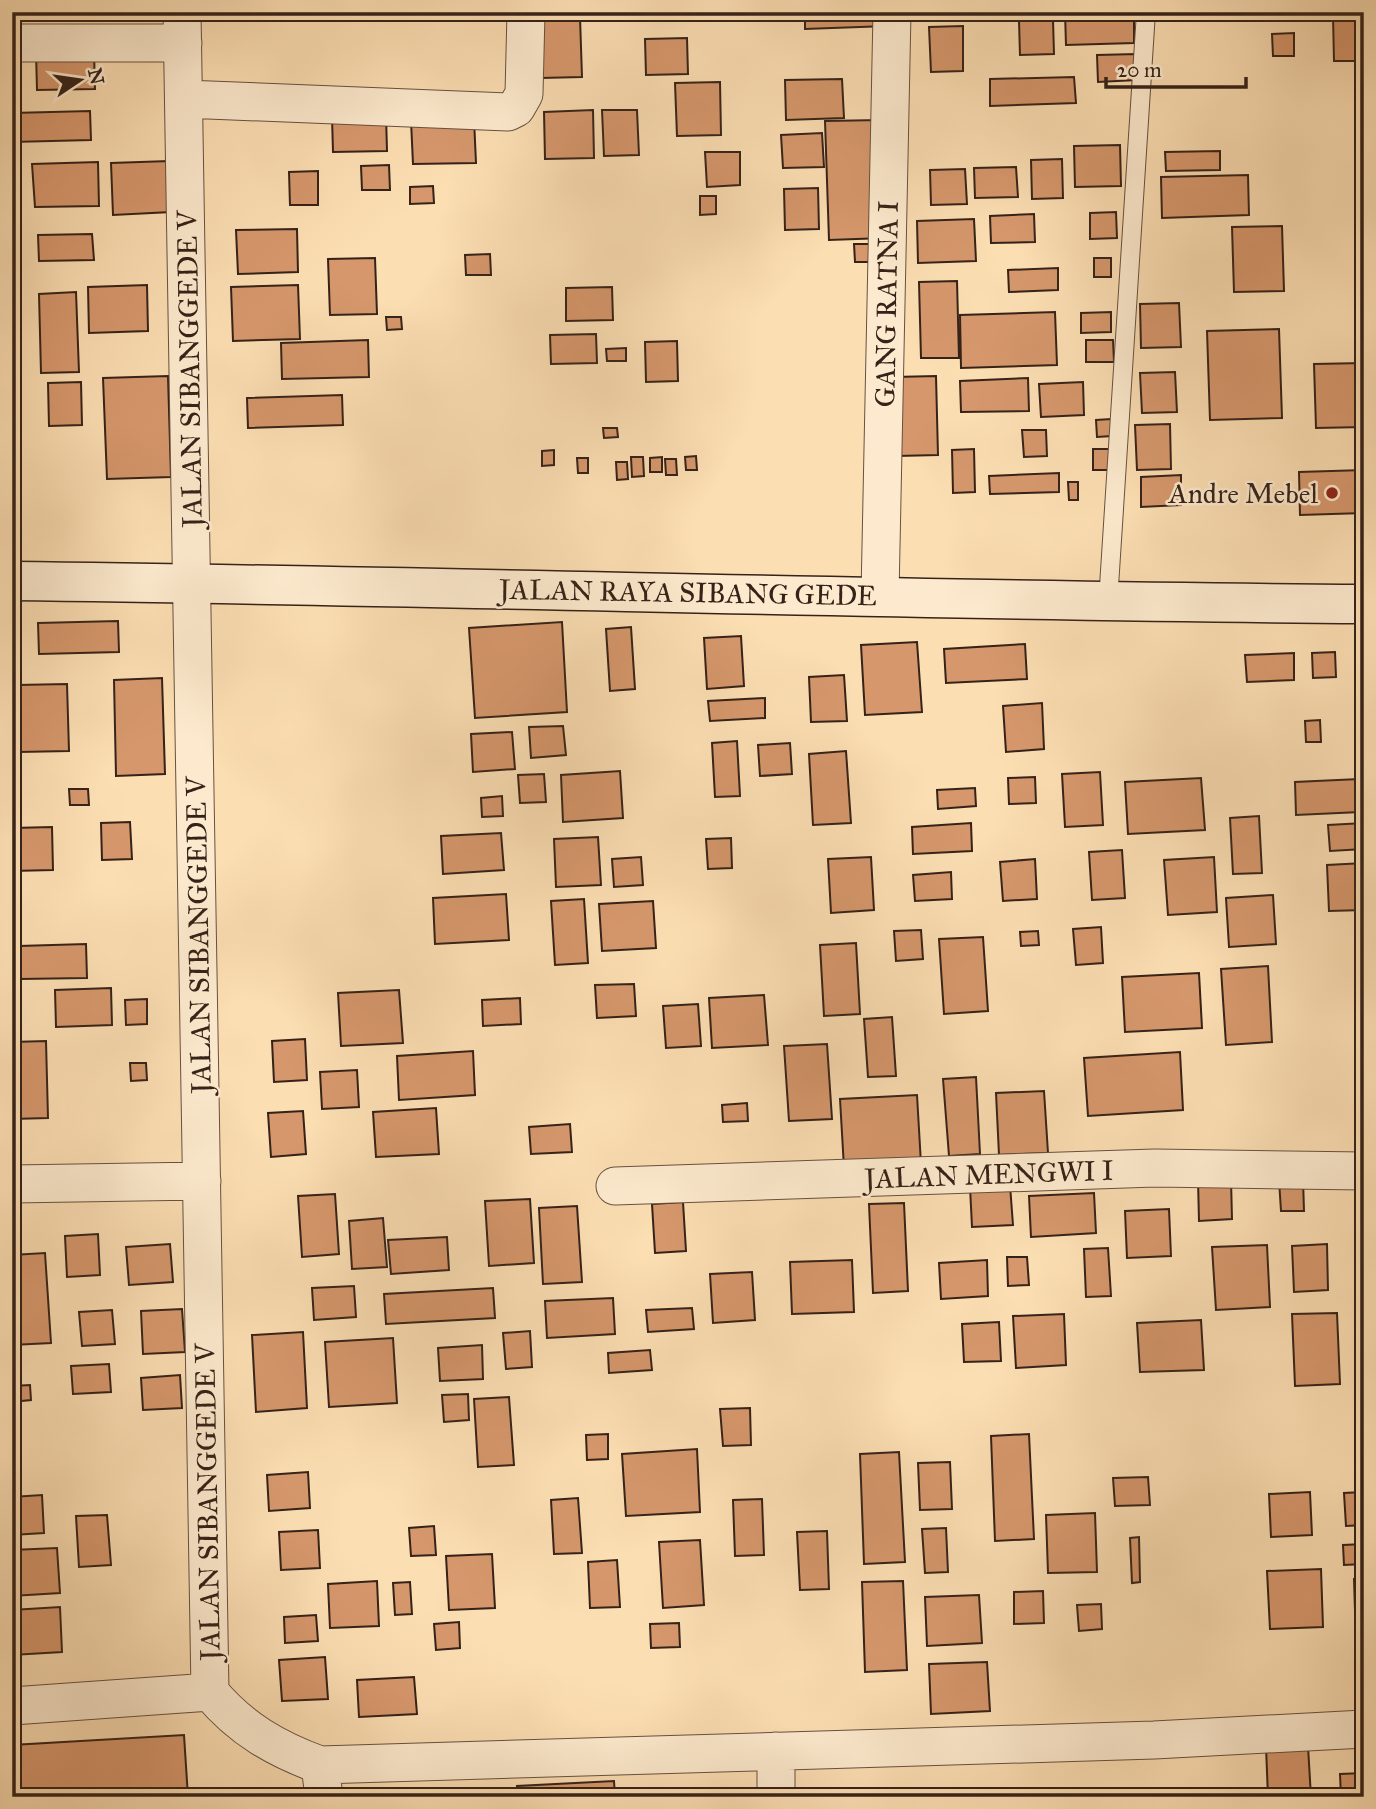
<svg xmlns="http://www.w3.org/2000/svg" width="1376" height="1809" font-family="'IM FELL Great Primer',serif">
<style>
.building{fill:#d6976c;stroke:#352218;stroke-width:2}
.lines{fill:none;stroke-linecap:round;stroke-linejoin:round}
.lane-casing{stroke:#67513f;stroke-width:20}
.street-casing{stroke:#67513f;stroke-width:39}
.secondary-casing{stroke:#352218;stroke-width:41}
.lane{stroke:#fdeace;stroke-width:18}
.street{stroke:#fdeace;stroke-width:37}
.secondary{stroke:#fdeace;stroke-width:38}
.poi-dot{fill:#8f2418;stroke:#fdeace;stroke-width:2.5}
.labels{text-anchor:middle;stroke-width:5;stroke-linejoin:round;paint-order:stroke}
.street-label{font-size:28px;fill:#352218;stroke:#fdeace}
.poi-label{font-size:28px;fill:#352218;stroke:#fdeace;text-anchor:end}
</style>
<rect width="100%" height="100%" fill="#fcdeb3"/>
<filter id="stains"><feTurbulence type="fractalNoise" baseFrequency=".00286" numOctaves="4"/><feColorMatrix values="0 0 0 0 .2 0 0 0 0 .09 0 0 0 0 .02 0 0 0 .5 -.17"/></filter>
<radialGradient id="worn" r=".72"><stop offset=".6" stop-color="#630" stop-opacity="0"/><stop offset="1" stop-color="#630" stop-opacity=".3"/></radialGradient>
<path class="building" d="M805 12H886L887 26 805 29Z
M1065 12H1134V43L1066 45Z
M1364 15V61H1334L1333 16Z
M580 17 582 77 541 78 540 19Z
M1053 20 1054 54 1020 55 1019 21Z
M963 26V71L931 72 929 27Z
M1294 33V56H1273L1272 34Z
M687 38 688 74 646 75 645 39Z
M20 44 21 89H12V45Z
M94 51 95 89 37 90 36 52Z
M1137 54V80L1098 82 1097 55Z
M1074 77 1076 103 990 106V79Z
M842 79 844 118 786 120 785 80Z
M720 82 721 135 677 136 675 83Z
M1356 99H1364V132H1356Z
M593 110 594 158 545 159 544 112Z
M602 110H637L639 155 604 156Z
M90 111 91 140 12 142V113Z
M386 115 387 151 333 152 332 117Z
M474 119 476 163 413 164 411 121Z
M881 120 884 238 829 240 825 121Z
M822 133 824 167 783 168 781 135Z
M1120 145 1121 186 1075 187 1074 146Z
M1220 151V170L1166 171 1165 152Z
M705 152H740V185L707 187Z
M1062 159 1063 198 1032 199 1031 160Z
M169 161 171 212 113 215 111 163Z
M98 162 99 206 35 207 32 164Z
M389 165 390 190H362L361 166Z
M1016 167 1018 197 975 198 974 168Z
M965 169 967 204 931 205 930 170Z
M318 171V205H290L289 172Z
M1248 175 1249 215 1162 218 1161 177Z
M433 186 434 203 410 204V187Z
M818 188 819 229 785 230 784 189Z
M700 196H716V214L700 215Z
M1116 212 1117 238 1090 239V213Z
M1034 214 1035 242 991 243 990 216Z
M974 219 976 261 918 263 917 221Z
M1282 226 1284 291 1234 292 1232 227Z
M297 229 298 272 238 274 236 230Z
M92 234 94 260 39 261 38 235Z
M854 244H869L870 262H855Z
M490 254 491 275H466L465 255Z
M375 258 377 314 330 315 328 259Z
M1094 258H1111V277H1094Z
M1058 268V290L1009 292 1008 270Z
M957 281 959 358H921L919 282Z
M147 285 148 331 89 333 88 287Z
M298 285 300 339 233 341 231 287Z
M612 287 613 320 566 321V288Z
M76 292 79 372 41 373 39 294Z
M1179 303 1181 347 1141 348 1140 304Z
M1055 312 1057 365 961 368 960 315Z
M1111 312V332L1081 333V313Z
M386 317H401L402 329 387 330Z
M1279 329 1282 418 1210 420 1207 331Z
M596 334 597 363 551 364 550 335Z
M368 340 369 377 282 379 281 343Z
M1086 340H1113L1114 362H1086Z
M677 341 678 381 646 382 645 342Z
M626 348V361H607L606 349Z
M1364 363V427L1316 428 1314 364Z
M1175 372 1177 412 1142 413 1140 373Z
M168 376 171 477 107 479 103 378Z
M936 376 938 455 897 456 894 377Z
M1028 378 1029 411 961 412 960 381Z
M81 382 82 425 49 426 48 383Z
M1083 382 1084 415 1041 417 1039 384Z
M342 395 343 425 248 428 247 398Z
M1111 419 1112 436 1097 437 1096 420Z
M1170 424 1171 469 1137 470 1135 425Z
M603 428H617L618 437 604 438Z
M1022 430H1046L1047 456 1024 457Z
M12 438H18L20 507H12Z
M974 449 975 492 953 493 952 450Z
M1093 449H1109L1110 470H1093Z
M554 450V465L542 466V451Z
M696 456 697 470H686L685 457Z
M631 457H643L644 476 632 477Z
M662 457V472H650V458Z
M577 458H588V473H578Z
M665 459H676L677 475H666Z
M616 462H627L628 479 617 480Z
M1364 470V513L1300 515 1299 472Z
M1059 473V492L990 494 989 476Z
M1181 475V505L1141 507V477Z
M1068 482H1078V500H1069Z
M118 621 119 652 39 654 38 623Z
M562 622 567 712 475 718 469 628Z
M631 627 635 689 610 691 606 629Z
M741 636 744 686 707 689 704 638Z
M917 642 922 712 865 715 861 645Z
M1025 644 1027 679 946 683 944 649Z
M1335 652 1336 677 1313 678 1312 653Z
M1294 653V680L1247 682 1245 655Z
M844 675 847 721 811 722 809 677Z
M162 678 165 774 116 776 114 680Z
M67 684 69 751 19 752 17 685Z
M765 698V718L710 721 708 701Z
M1042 703 1044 749 1006 752 1003 706Z
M1320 720 1321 742H1306L1305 721Z
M563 726 566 755 531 758 529 727Z
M512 732 515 769 473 772 471 734Z
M737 741 740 796 715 797 712 743Z
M790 743 792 774 760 776 758 745Z
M846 751 851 823 813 825 809 754Z
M620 771 623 818 563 822 561 775Z
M1100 772 1103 825 1065 827 1062 774Z
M544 774 546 802 520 803 518 775Z
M1035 777 1036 803 1009 804 1008 778Z
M1201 778 1205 830 1128 834 1125 782Z
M1359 779 1360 812 1296 815 1295 782Z
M975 788 976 806 938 809 937 790Z
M69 789H88L89 805H70Z
M502 796 503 816 482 817 481 798Z
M1259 816 1262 873 1233 874 1230 818Z
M130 822 132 859 102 860 101 823Z
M971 823 972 851 913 854 912 827Z
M1364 823V849L1330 851 1328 825Z
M52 827 53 870 12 871V828Z
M501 833 504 870 443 874 441 836Z
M598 837 601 885 556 887 554 839Z
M731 838 732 868 708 869 706 839Z
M1122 850 1125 898 1092 900 1089 852Z
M641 857 643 885 614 887 612 859Z
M871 857 874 910 831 913 828 859Z
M1214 857 1217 912 1168 915 1164 860Z
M1035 859 1037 899 1003 901 1000 862Z
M1364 863V910L1329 911 1327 865Z
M951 872 952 899 915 901 913 875Z
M506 894 509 940 435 944 433 898Z
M1273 895 1276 944 1229 947 1226 898Z
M584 899 588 963 555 965 551 901Z
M653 901 656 948 602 951 599 904Z
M1101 927 1103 963 1076 965 1073 929Z
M921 930 923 959 896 961 894 931Z
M1038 931 1039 945 1021 946 1020 932Z
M983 937 988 1011 944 1014 939 939Z
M856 943 860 1014 824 1016 820 945Z
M86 944 87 978 20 979 19 946Z
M1268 966 1272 1042 1226 1045 1221 969Z
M1199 973 1202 1028 1125 1032 1122 977Z
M634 984 636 1016 597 1018 595 985Z
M111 988 112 1025 56 1027 55 990Z
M399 990 403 1043 341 1046 338 993Z
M764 995 768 1045 712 1048 709 998Z
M520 998 521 1024 483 1026 482 1000Z
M147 999V1024L126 1025 125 1000Z
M698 1004 701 1046 666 1048 663 1006Z
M892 1017 896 1076 868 1077 864 1019Z
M305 1039 307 1080 274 1082 272 1041Z
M46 1041 48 1118 12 1119V1042Z
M827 1044 832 1119 789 1121 784 1046Z
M473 1051 475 1095 399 1100 397 1056Z
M1180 1052 1183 1110 1088 1116 1084 1058Z
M130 1063H146L147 1080 131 1081Z
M357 1070 359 1107 322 1109 320 1072Z
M976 1077 980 1154 949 1156 943 1079Z
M1044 1091 1048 1153 999 1155 996 1093Z
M917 1095 921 1164 844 1168 840 1099Z
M747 1103 748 1121 723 1122 722 1105Z
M436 1108 439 1154 376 1157 373 1112Z
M303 1111 306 1154 271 1157 268 1113Z
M570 1124 572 1152 531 1154 529 1127Z
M1231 1179 1232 1219 1199 1221 1198 1180Z
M1303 1179 1304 1211H1281L1279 1180Z
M1010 1185 1013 1225 972 1227 970 1187Z
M1094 1193 1096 1233 1031 1237 1029 1196Z
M335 1194 339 1254 302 1257 298 1196Z
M530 1199 534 1263 489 1266 485 1201Z
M683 1202 686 1251 655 1253 652 1204Z
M904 1203 908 1291 873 1293 869 1204Z
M577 1206 582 1282 543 1284 539 1208Z
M1169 1209 1171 1256 1127 1258 1125 1211Z
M383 1218 387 1267 352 1269 349 1221Z
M98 1234 100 1275 67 1277 65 1236Z
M447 1237 449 1270 391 1274 388 1240Z
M170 1244 173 1282 129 1285 126 1247Z
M1327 1244 1328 1290 1294 1292 1292 1246Z
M1267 1245 1270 1307 1216 1310 1212 1247Z
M1108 1248 1111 1296 1086 1297 1084 1249Z
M45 1253 51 1343 12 1345V1255Z
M1007 1257H1027L1029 1285 1008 1286Z
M852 1260 854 1312 792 1314 790 1262Z
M987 1260 988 1296 941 1299 939 1263Z
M752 1272 755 1320 713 1323 710 1274Z
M354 1286 356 1317 314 1320 312 1288Z
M493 1288 495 1318 386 1324 384 1294Z
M613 1298 615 1334 547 1338 545 1301Z
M692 1308 694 1329 648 1332 646 1310Z
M182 1309 185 1352 143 1354 141 1311Z
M112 1310 115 1344 82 1346 79 1312Z
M1337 1313 1340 1384 1295 1386 1292 1314Z
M1064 1314 1066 1365 1016 1368 1013 1316Z
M1201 1320 1204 1370 1140 1372 1137 1323Z
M999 1322 1001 1361 964 1362 962 1324Z
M530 1331 532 1367 506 1369 503 1333Z
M303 1332 307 1408 256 1412 252 1335Z
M393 1338 397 1403 329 1407 325 1342Z
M482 1345 483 1379 440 1381 438 1348Z
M650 1350 652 1370 609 1373 608 1353Z
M109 1364 111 1392 73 1394 71 1366Z
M180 1375 182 1408 143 1410 141 1378Z
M30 1385 31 1400 12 1402V1386Z
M468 1394 469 1420 444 1422 442 1395Z
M509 1397 514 1465 478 1467 474 1399Z
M750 1408 751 1445 723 1446 720 1409Z
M608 1434V1459L587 1460 586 1435Z
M1029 1434 1034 1539 995 1541 991 1436Z
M697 1449 700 1512 626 1516 622 1454Z
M899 1452 905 1562 864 1564 860 1454Z
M950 1462 952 1509 920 1510 918 1463Z
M308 1472 310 1508 269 1511 267 1475Z
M1148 1477 1150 1505 1115 1506 1113 1478Z
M1310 1492 1312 1535 1271 1537 1269 1494Z
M1363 1492 1364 1525 1346 1526 1344 1493Z
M42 1495 44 1533 12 1535V1497Z
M578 1498 582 1553 554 1554 551 1500Z
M762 1499 764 1555 735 1556 733 1500Z
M1095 1513 1097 1572 1048 1573 1046 1515Z
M107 1515 111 1565 79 1567 76 1516Z
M434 1526 436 1555 411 1556 409 1528Z
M946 1528 948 1572 925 1573 922 1529Z
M318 1530 320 1568 281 1570 279 1532Z
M827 1531 829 1589 800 1590 797 1532Z
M1139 1537 1140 1582 1132 1583 1130 1538Z
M700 1540 704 1605 663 1608 659 1542Z
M1364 1544V1564L1344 1565 1343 1545Z
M57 1548 60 1593 12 1596V1550Z
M492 1554 495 1608 449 1610 446 1556Z
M617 1560 620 1607 590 1608 588 1562Z
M1321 1569 1323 1627 1270 1629 1267 1571Z
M1354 1579H1364V1611H1355Z
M377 1581 379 1626 330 1628 328 1584Z
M903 1581 907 1670 865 1672 862 1582Z
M410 1582 412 1614 395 1615 393 1583Z
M1043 1591 1044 1623 1014 1624V1592Z
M979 1595 982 1643 927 1646 925 1597Z
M1101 1604 1102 1629 1079 1631 1077 1605Z
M60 1607 62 1652 12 1655V1610Z
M316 1615 318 1641 285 1643 284 1617Z
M459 1622 460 1648 436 1650 434 1624Z
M679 1623 680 1647 651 1648 650 1624Z
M1356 1631H1364V1681L1358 1682Z
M325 1657 328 1699 282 1701 279 1660Z
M987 1662 990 1711 931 1714 929 1664Z
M414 1677 417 1714 359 1717 357 1680Z
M184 1735 188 1797H12V1745Z
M1308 1746 1311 1797H1268L1266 1747Z
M1364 1773V1797H1341L1340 1774Z
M614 1781 615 1797H518L517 1786Z
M431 1791 432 1797H389V1793Z"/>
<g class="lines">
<g class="lane-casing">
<path id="lane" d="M1108 602 1146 12"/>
</g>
<g class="street-casing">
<path id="street" d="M182 12 210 1692C241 1729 276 1749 320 1765L324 1797
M12 43H183
M184 99 508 112 516 108 524 94 526 12
M880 595 892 12
M12 1184 202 1181
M615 1186 1155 1168 1364 1171
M12 1706 210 1692
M320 1765 1154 1740 1364 1729
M776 1797V1751"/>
</g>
<g class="secondary-casing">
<path id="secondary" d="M12 581C463 586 913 601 1364 604"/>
</g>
<use href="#lane" class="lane"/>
<use href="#street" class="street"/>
<use href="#secondary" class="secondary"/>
</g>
<circle class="poi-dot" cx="1332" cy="493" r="7"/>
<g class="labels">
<g class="street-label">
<text transform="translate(886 304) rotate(-89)" y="10">GANG RATNA I</text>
<text transform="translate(189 369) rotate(-91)" y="10">JALAN SIBANGGEDE V</text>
<text transform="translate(688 592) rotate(1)" y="10">JALAN RAYA SIBANG GEDE</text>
<text transform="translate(198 935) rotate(-91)" y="10">JALAN SIBANGGEDE V</text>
<text transform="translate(989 1174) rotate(-2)" y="10">JALAN MENGWI I</text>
<text transform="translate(207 1502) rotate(-91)" y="10">JALAN SIBANGGEDE V</text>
</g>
<g class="poi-label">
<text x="1318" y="503">Andre Mebel</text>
</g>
</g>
<rect width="1376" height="1809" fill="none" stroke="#fcdeb3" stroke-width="42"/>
<rect x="14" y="14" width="1348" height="1781" fill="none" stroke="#352218" stroke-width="3.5"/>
<rect x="21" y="21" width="1334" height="1767" fill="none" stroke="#352218" stroke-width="2"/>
<g transform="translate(80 80) rotate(77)" stroke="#fdeace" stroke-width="5" paint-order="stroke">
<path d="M0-5L12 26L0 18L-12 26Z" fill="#352218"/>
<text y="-10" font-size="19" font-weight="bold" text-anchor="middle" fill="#352218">N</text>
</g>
<path d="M1106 77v10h140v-10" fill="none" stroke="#352218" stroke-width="3.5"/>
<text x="1117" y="77" font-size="21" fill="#352218" stroke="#fdeace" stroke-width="5" paint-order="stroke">20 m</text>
<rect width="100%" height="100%" filter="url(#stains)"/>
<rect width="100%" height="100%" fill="url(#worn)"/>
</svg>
